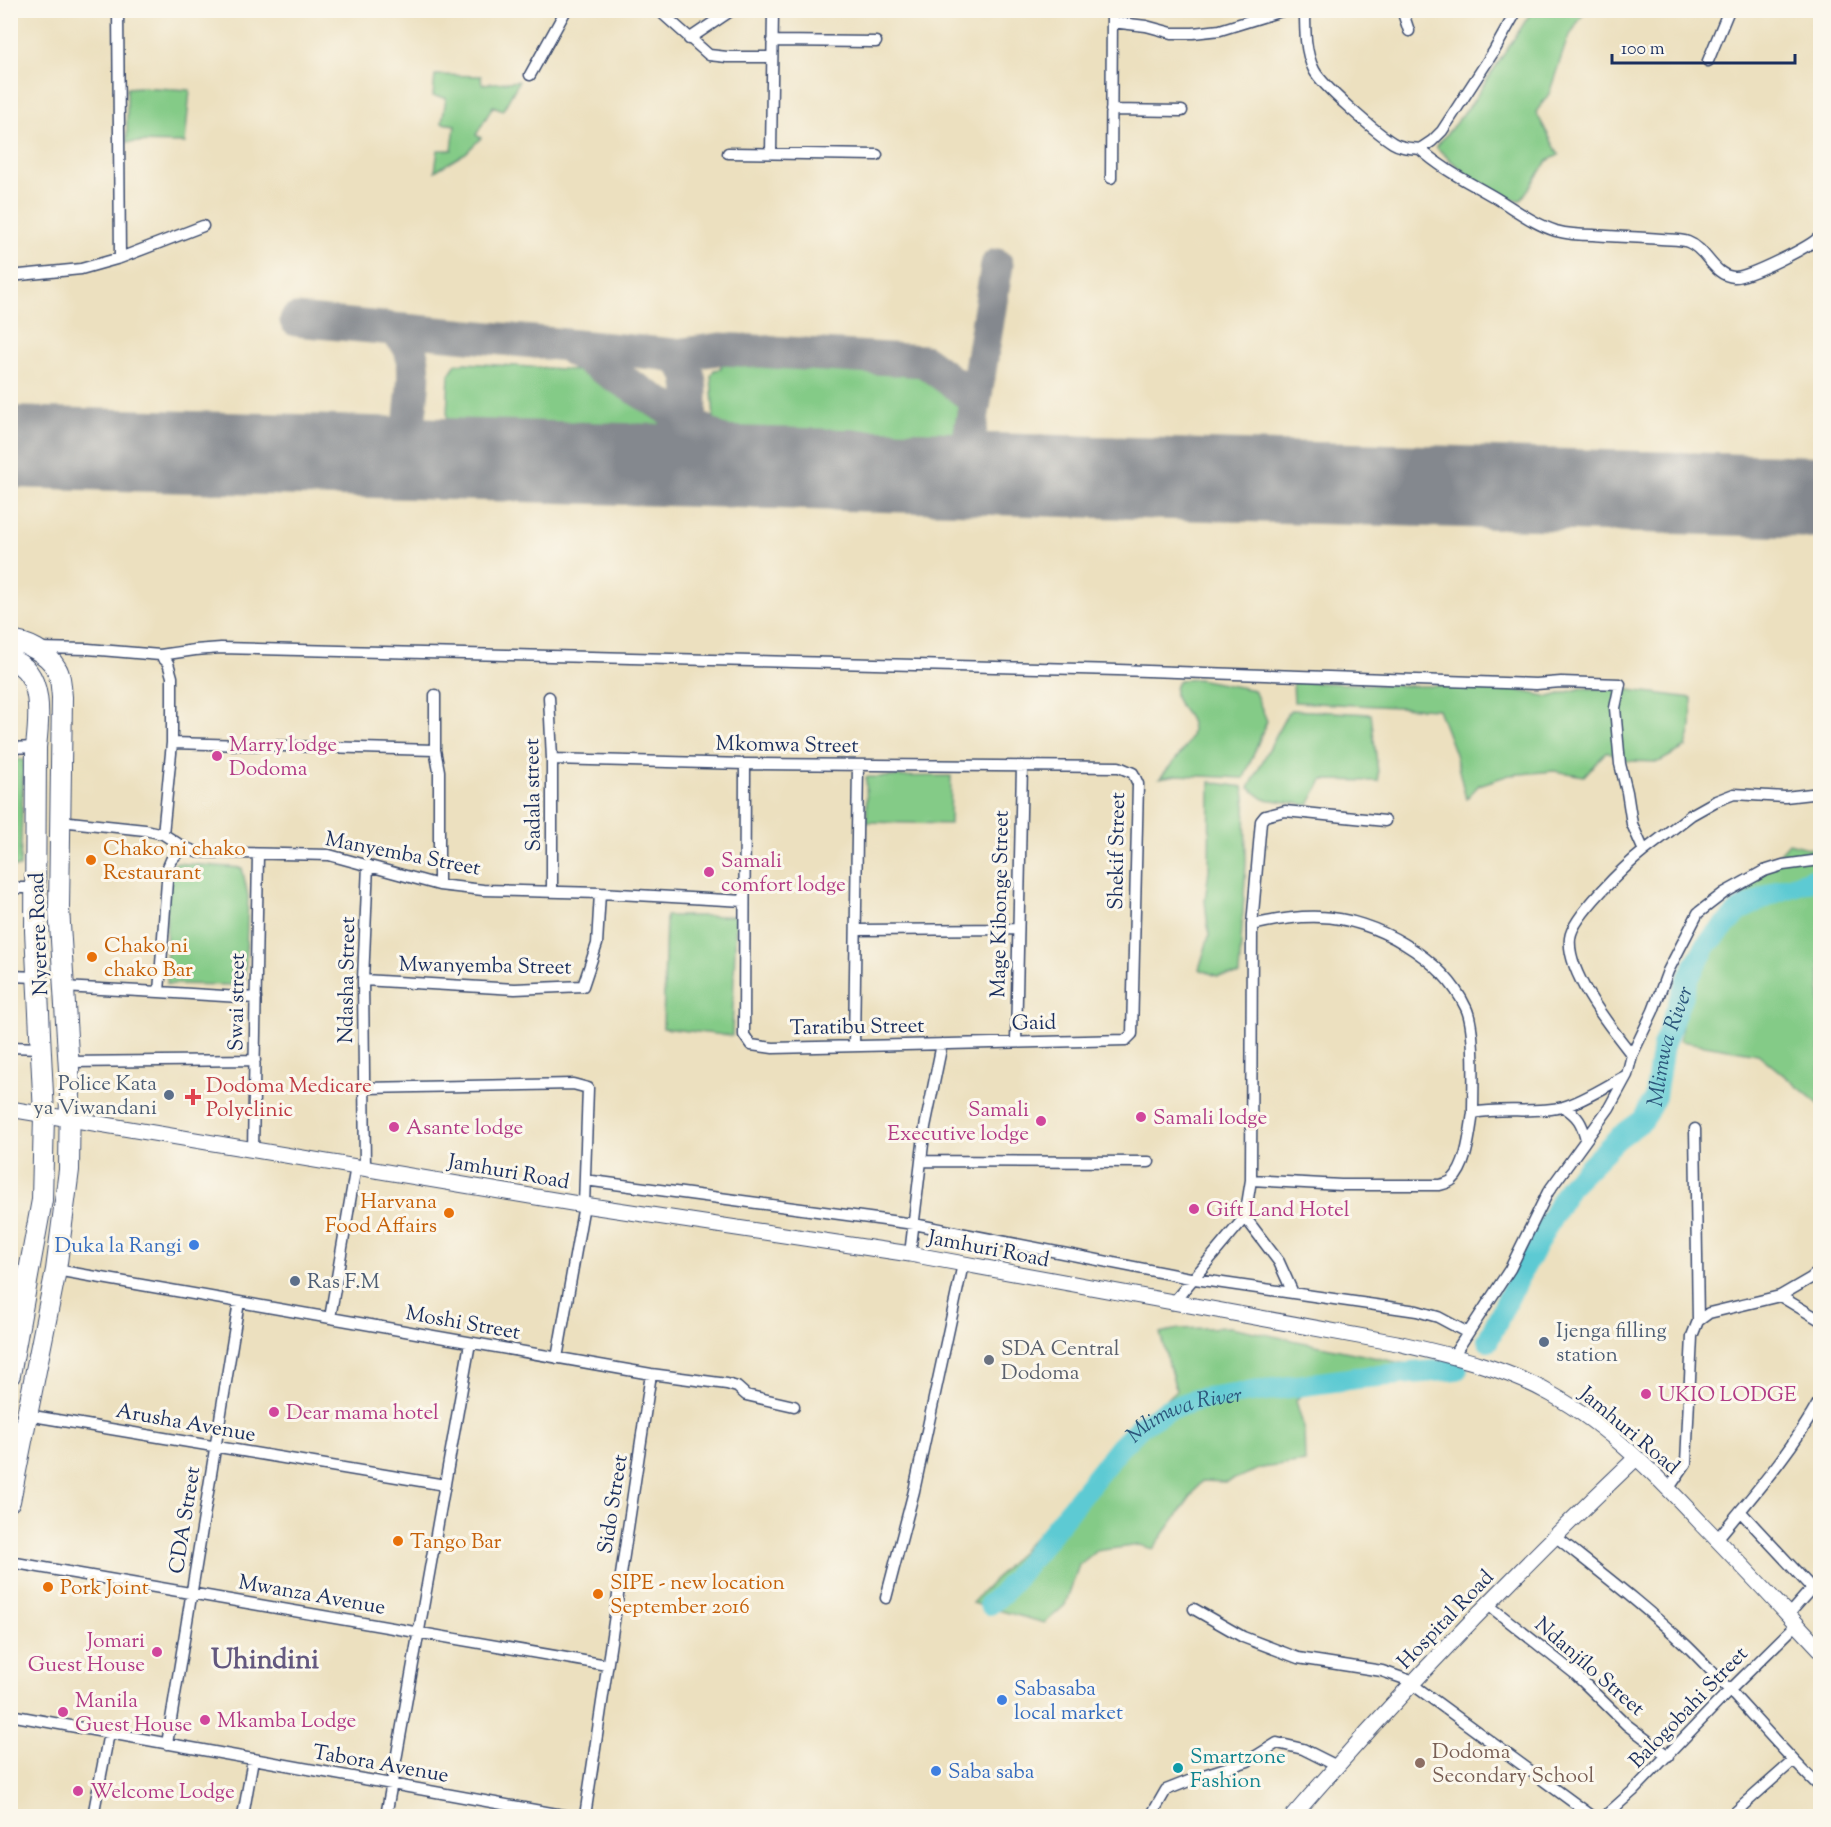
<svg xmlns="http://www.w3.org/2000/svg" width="1831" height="1827" font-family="'Sorts Mill Goudy',serif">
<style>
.green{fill:#84cb87;stroke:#507d72;stroke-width:1.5}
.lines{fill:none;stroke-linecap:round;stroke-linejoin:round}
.river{stroke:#5dcad3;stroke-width:22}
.taxiway{stroke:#84888e;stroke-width:33}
.runway{stroke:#84888e;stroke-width:82}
.street-casing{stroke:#3a4a6d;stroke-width:13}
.secondary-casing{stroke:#3a4a6d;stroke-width:17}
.highway-casing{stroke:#3a4a6d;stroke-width:22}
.street{stroke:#fff;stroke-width:10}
.secondary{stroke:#fff;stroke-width:15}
.highway{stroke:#fff;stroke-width:20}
.hotel-dot{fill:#d1479c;stroke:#fbf7ec;stroke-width:2}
.food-dot{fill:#e8710a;stroke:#fbf7ec;stroke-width:2}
.service-dot{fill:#5c6f8a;stroke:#fbf7ec;stroke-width:2}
.health-dot{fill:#e0444e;stroke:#fbf7ec;stroke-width:2}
.shop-dot{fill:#3f7fe0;stroke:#fbf7ec;stroke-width:2}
.worship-dot{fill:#6b7280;stroke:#fbf7ec;stroke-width:2}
.education-dot{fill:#8d6e63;stroke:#fbf7ec;stroke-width:2}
.culture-dot{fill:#0f9aa8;stroke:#fbf7ec;stroke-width:2}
.labels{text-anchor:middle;stroke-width:6;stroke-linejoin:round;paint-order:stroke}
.hotel-label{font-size:21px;fill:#b23c85;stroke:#fbf7ec;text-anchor:start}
.street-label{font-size:21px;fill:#1b2f5e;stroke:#fbf7ec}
.food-label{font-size:21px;fill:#c56008;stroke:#fbf7ec;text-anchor:start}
.service-label{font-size:21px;fill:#4e5e75;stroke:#fbf7ec;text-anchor:start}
.health-label{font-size:21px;fill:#be3a42;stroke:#fbf7ec;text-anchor:start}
.shop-label{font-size:21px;fill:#366cbe;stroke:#fbf7ec;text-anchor:start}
.worship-label{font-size:21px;fill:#5b616d;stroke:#fbf7ec;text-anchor:start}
.education-label{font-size:21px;fill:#785e54;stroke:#fbf7ec;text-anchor:start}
.culture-label{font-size:21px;fill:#0d838f;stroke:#fbf7ec;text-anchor:start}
.water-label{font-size:22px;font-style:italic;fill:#2c567b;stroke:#fbf7ec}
.district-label{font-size:27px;font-weight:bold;fill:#63587f;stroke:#fbf7ec}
</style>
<rect width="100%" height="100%" fill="#fbf7ec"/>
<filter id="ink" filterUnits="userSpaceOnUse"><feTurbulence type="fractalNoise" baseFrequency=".0167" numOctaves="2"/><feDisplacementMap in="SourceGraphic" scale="12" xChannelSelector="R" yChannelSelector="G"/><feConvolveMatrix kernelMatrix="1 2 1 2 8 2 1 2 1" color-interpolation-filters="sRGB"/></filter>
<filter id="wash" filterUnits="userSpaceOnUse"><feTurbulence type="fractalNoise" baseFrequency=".008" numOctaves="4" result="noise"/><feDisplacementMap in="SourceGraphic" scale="24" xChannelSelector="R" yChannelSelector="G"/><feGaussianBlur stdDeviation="1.35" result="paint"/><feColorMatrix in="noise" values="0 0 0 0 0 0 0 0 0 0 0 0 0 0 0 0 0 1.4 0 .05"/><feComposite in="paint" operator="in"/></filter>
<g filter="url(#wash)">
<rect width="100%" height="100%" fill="#ece0bf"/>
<path class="green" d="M1532 11H1585L1567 40 1549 94 1536 112 1559 155 1547 161 1521 200C1490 199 1458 167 1436 147L1472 103Z
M435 75 481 76 482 84 519 81 503 110 493 106 476 135 481 138 466 153 435 171 438 150H452L455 125 442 123 446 98 433 96Z
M139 87 190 90 185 143 127 142V88Z
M721 359 928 373 965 404C964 419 963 438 947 443L755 438 716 423 714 420 711 376 714 370 721 369Z
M465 363 563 369 578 371 660 419 661 430 656 436 458 429 449 422 447 416 449 374 456 364Z
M1198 679 1254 690 1267 721 1244 778 1177 775 1160 778C1168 767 1191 746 1192 731 1193 710 1164 703 1179 680Z
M1293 682 1414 686H1495L1550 697 1582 688 1629 690 1692 698 1691 728 1686 747 1659 762 1628 761 1606 752 1584 776 1554 771 1509 775 1479 785 1466 799 1455 754 1438 709 1294 702Z
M1291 710 1371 714 1379 781 1322 780 1309 805 1264 799 1249 788 1287 714Z
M11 759 24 760 20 867H11Z
M951 776 950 824 867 822 866 777Z
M1210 782 1243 787 1245 796 1246 862 1239 975 1217 976 1199 969 1209 936 1205 901 1209 869Z
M1789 843 1820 851V1105L1758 1054 1680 1041 1690 955Z
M175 863 242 868 248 896 245 983 237 985 167 984 166 893Z
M666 916H736L732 1036 663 1028Z
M1231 1327 1406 1364 1441 1375 1418 1379 1356 1383 1304 1391 1296 1401 1304 1428 1305 1462 1262 1468 1227 1482 1202 1481 1153 1549 1139 1545 1096 1551 1079 1565 1065 1605 1045 1623 972 1603 1043 1528 1085 1475 1176 1390 1160 1333 1178 1329Z"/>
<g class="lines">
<g class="river">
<path id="s1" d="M1488 1340 1517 1280 1569 1187 1618 1138 1643 1120 1655 1097 1663 1046 1689 976 1707 944 1740 910 1778 891 1820 877"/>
<path id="s2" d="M990 1604 1004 1592 1119 1448 1141 1426 1167 1410 1199 1399 1356 1378 1457 1369"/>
</g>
<path class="taxiway" d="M296 320 675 355 720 349 924 361 975 399
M387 328C425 341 412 387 410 418 409 424 407 434 410 441 413 450 423 454 431 458
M573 350 745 456 774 468
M664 354C709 364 681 418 694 449 697 456 705 461 711 466
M385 457C397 448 403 443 409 428
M670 464C686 455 693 441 685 423
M963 475 997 265"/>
<path class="runway" d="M10 447C614 463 1217 481 1820 497"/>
</g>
</g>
<g filter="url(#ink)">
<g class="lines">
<g class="street-casing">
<path id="street" d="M118 10 120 258
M1305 10C1305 31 1305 52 1314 70 1322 86 1377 133 1393 143 1401 148 1410 148 1420 149
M1402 10 1409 31
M664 15 709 55 727 57H772
M1112 22 1146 26 1172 33H1193L1220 30 1285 10
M689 39 732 10
M772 41 876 42
M1708 61 1729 10
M530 75 566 10
M1111 110 1182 111
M1420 149C1443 170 1469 182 1496 198 1516 210 1534 224 1556 231 1567 234 1581 235 1593 235 1615 237 1638 237 1661 239 1670 240 1680 239 1688 242 1707 249 1713 276 1734 277 1747 278 1812 246 1820 236
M1420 149 1432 141 1442 131 1494 51 1517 10
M728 153 877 155
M771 153 773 10
M1111 178 1112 10
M10 276 81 269 120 258 203 226
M37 648 88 649 160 655 168 663 172 677V743L163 834
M160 655 195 650 221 648 1118 670 1536 684 1561 682 1620 684 1615 708 1620 764 1627 792 1632 824 1644 851C1626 865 1572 917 1570 938 1566 973 1611 1028 1632 1055L1627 1075 1609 1108 1548 1192 1510 1269 1453 1356
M435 695V750L439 771V885
M549 697 552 759V891
M172 743 435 750
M10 748 36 747
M552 759 745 764 1119 767 1133 773 1138 784 1132 1034 1126 1040 773 1048 751 1045 744 1035 745 764
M60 821 145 830 163 834 183 847 197 852 329 855 439 885 483 890 600 893 744 901
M1644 851 1691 815 1716 801 1734 794 1785 797 1820 793
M10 888H35
M1252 925C1274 920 1298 916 1320 917 1374 918 1443 958 1466 1008 1476 1028 1473 1088 1473 1113
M856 930 1018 929
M10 976 37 977
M363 980 515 989 583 986 597 944 600 893
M62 987 159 992 168 867 171 860 183 847
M159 992 256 998
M1016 1042 1022 766
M854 1046 858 765
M10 1047 40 1048
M1632 1055 1653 1011 1668 971 1698 913 1724 893 1764 871 1783 865 1820 860
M67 1062 255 1060
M365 1088 573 1084 588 1088 584 1205 557 1358
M1564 1107C1578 1116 1582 1123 1586 1139
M1695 1129 1698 1321
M253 1151 258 854
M921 1161 1149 1162
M365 1168 363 980 368 865
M585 1180 914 1224 1195 1279 1417 1311 1438 1317 1468 1333
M1251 1180 1341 1185H1439C1443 1184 1449 1183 1452 1180 1467 1167 1470 1131 1473 1113 1503 1107 1534 1114 1563 1107 1584 1101 1608 1085 1627 1075
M1245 1217 1279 1262 1293 1293
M910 1254 925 1127 942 1044
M56 1270 651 1374 727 1384 737 1387 746 1395 794 1406
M1780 1296 1820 1320
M1172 1304 1245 1217 1251 1180 1252 925 1261 821 1265 816 1285 811 1385 821
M330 1318 356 1166
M27 1415 445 1485
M1669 1488 1686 1463 1692 1336 1698 1321 1709 1313 1780 1296 1811 1278 1820 1270
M1740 1511 1820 1597
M1555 1536C1600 1572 1646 1607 1688 1647 1734 1692 1774 1743 1820 1787
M1717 1539C1754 1494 1792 1451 1820 1400
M10 1562 607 1665
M886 1598 914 1491 963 1264
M1487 1604 1574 1673 1627 1725 1668 1756
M1194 1609 1243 1637 1298 1658 1382 1671 1414 1682
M1788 1615 1812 1588
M1412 1684 1592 1816
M10 1715 568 1816
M167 1744 239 1302
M93 1816 109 1733
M243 1816 253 1759
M386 1816 470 1343
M585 1816 651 1374
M1151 1816 1166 1790 1204 1775 1248 1761 1277 1743 1303 1749 1337 1766
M1605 1816 1633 1791 1729 1691 1797 1624
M1731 1816 1793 1761"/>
</g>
<g class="secondary-casing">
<path id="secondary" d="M10 1109 584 1205 910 1254 1397 1343C1449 1355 1504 1367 1551 1394 1609 1426 1657 1476 1702 1524 1742 1565 1781 1607 1820 1649
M1293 1816C1401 1691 1516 1572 1636 1458"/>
</g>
<g class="highway-casing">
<path id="highway" d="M10 642C27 641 48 654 56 668 61 675 61 688 62 697L59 908 70 1086 69 1170 56 1270 10 1501
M10 660C45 670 39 721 36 747L35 931 44 1115 42 1200 10 1375"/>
</g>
<use href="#street" class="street"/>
<use href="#secondary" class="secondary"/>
<use href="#highway" class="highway"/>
</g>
</g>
<g class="hotel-dot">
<circle cx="217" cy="756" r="6"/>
<circle cx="709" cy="872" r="6"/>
<circle cx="1141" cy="1117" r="6"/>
<circle cx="1041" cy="1121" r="6"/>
<circle cx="394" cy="1127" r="6"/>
<circle cx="1194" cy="1209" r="6"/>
<circle cx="1646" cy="1394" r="6"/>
<circle cx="274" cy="1412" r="6"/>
<circle cx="157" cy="1652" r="6"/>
<circle cx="63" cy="1712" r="6"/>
<circle cx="205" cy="1720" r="6"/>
<circle cx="78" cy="1791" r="6"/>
</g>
<g class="food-dot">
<circle cx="91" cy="860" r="6"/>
<circle cx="92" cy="957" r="6"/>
<circle cx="449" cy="1213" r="6"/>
<circle cx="398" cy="1541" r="6"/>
<circle cx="48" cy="1587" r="6"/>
<circle cx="598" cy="1594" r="6"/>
</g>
<g class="service-dot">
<circle cx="169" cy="1095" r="6"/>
<circle cx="295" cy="1281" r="6"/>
<circle cx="1544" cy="1342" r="6"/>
</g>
<path class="health-dot" d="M190 1088h6v6h6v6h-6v6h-6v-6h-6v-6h6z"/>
<g class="shop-dot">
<circle cx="194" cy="1245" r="6"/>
<circle cx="1002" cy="1700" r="6"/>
<circle cx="936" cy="1771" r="6"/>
</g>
<circle class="worship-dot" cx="989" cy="1360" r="6"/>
<circle class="education-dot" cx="1420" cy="1763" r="6"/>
<circle class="culture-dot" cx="1178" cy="1768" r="6"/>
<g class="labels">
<g class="hotel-label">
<text x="229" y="751">Marry lodge<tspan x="229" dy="24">Dodoma</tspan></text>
<text x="721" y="867">Samali<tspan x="721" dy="24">comfort lodge</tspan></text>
<text x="1029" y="1116" text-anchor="end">Samali<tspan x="1029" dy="24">Executive lodge</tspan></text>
<text x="1153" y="1124">Samali lodge</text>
<text x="406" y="1134">Asante lodge</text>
<text x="1206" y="1216">Gift Land Hotel</text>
<text x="1658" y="1401">UKIO LODGE</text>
<text x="286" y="1419">Dear mama hotel</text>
<text x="145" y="1647" text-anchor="end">Jomari<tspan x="145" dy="24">Guest House</tspan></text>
<text x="75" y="1707">Manila<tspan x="75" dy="24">Guest House</tspan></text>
<text x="217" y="1727">Mkamba Lodge</text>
<text x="90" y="1798">Welcome Lodge</text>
</g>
<g class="street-label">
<text transform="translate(787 744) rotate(1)" y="7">Mkomwa Street</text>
<text transform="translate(532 795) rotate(-91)" y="7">Sadala street</text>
<text transform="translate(1116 851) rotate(-89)" y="7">Shekif Street</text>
<text transform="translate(403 853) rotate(11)" y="7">Manyemba Street</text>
<text transform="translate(999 904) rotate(-89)" y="7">Mage Kibonge Street</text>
<text transform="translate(38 934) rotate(-92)" y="7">Nyerere Road</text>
<text transform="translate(485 965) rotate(1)" y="7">Mwanyemba Street</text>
<text transform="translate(346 980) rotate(-89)" y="7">Ndasha Street</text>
<text transform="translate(236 1002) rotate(-89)" y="7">Swai street</text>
<text transform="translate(1034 1022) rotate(-1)" y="7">Gaid</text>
<text transform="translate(857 1026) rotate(-1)" y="7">Taratibu Street</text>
<text transform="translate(509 1171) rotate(10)" y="7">Jamhuri Road</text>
<text transform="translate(989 1248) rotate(11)" y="7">Jamhuri Road</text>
<text transform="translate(463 1322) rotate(10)" y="7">Moshi Street</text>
<text transform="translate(186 1422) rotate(10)" y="7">Arusha Avenue</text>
<text transform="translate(1630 1430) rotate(40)" y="7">Jamhuri Road</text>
<text transform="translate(612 1504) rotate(-81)" y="7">Sido Street</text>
<text transform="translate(184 1520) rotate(-81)" y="7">CDA Street</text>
<text transform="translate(312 1594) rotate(10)" y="7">Mwanza Avenue</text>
<text transform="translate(1445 1619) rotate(-46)" y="7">Hospital Road</text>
<text transform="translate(1590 1666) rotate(41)" y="7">Ndanjílo Street</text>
<text transform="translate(1688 1707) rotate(-46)" y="7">Balogobahi Street</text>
<text transform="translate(381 1763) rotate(10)" y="7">Tabora Avenue</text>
</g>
<g class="food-label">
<text x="103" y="855">Chako ni chako<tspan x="103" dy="24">Restaurant</tspan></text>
<text x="104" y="952">Chako ni<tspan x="104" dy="24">chako Bar</tspan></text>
<text x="437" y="1208" text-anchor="end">Harvana<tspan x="437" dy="24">Food Affairs</tspan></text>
<text x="410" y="1548">Tango Bar</text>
<text x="610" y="1589">SIPE - new location<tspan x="610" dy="24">September 2016</tspan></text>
<text x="60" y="1594">Pork Joint</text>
</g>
<g class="service-label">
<text x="157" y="1090" text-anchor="end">Police Kata<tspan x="157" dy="24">ya Viwandani</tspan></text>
<text x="307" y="1288">Ras F.M</text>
<text x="1556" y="1337">Ijenga filling<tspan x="1556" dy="24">station</tspan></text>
</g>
<g class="health-label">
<text x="206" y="1092">Dodoma Medicare<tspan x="206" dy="24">Polyclinic</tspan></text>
</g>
<g class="shop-label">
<text x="182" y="1252" text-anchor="end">Duka la Rangi</text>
<text x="1014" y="1695">Sabasaba<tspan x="1014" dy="24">local market</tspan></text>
<text x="948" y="1778">Saba saba</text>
</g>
<g class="worship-label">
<text x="1001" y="1355">SDA Central<tspan x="1001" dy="24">Dodoma</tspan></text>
</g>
<g class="education-label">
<text x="1432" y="1758">Dodoma<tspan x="1432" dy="24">Secondary School</tspan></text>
</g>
<g class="culture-label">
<text x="1190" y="1763">Smartzone<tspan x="1190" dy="24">Fashion</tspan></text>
</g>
<g class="water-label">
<text dy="8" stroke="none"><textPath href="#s1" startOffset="352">Mlimwa River</textPath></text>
<text dy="8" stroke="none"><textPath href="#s2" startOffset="279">Mlimwa River</textPath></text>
</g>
<g class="district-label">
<text x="265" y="1668">Uhindini</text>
</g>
</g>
<rect width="1831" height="1827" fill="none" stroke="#fbf7ec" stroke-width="36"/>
<path d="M1612 54v9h183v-9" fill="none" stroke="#1b2f5e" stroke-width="3"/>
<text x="1621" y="54" font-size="18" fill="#1b2f5e" stroke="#fbf7ec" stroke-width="4.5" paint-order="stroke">100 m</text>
</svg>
